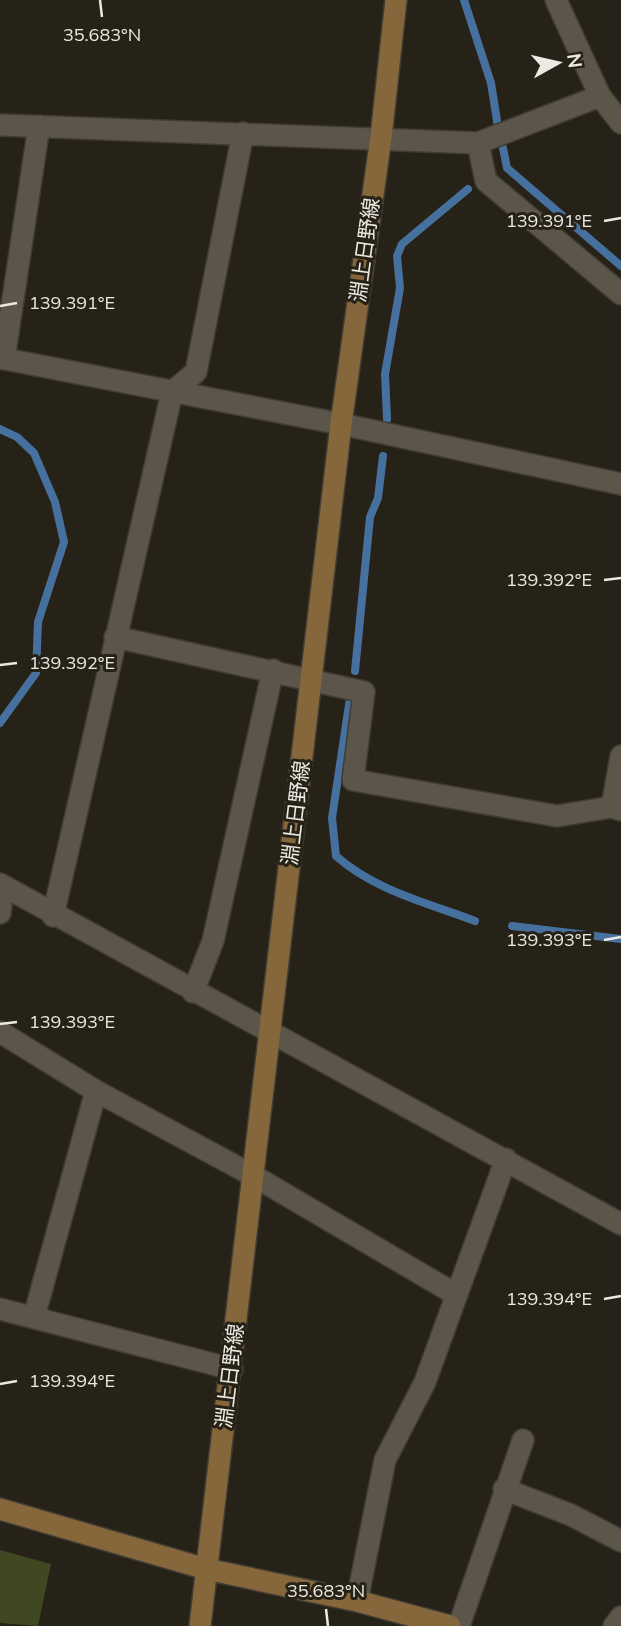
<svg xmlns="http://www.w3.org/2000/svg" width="621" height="1626" font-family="Mulish,'Noto Sans JP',sans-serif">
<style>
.green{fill:#3f4821}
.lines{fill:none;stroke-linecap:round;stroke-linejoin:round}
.stream{stroke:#46709e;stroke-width:8}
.street-casing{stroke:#403c34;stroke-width:24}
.secondary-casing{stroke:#403c34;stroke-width:24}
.street{stroke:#5c564a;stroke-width:21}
.secondary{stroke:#86673b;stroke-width:21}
.ticks{fill:none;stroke:#ece9e2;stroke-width:2.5}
.labels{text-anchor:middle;stroke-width:6;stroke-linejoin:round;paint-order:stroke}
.street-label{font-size:21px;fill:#ece9e2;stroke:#272217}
.ticks-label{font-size:18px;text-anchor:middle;fill:#ece9e2;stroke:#272217;stroke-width:6;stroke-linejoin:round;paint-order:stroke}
</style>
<rect width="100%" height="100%" fill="#272217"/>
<path class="green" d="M0 1550 51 1564 38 1626 0 1623Z"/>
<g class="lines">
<path class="stream" d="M464 0 491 83 498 127
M503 148 507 168 621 266
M387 419 385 374 400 288 397 256 402 244 468 189
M0 429 17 437 34 453 55 502 64 542 38 622 36 673 0 723
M355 671 370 517 378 498 383 456
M350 698 332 818 336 856C374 890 428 903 475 921
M512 926 621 939"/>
<g class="street-casing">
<path id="street" d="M556 0 600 96 621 123
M0 125 478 143 486 181 621 294
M478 143 600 96
M0 358 341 424 621 484
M4 359 39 126
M115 637 364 692 353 780 557 816 612 807 621 810
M612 807 621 756
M0 884 621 1224
M0 913 3 886
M53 916 172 392 196 372 243 133
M193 992 213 941 273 670
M0 1032 96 1091 254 1176 455 1294
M0 1309 232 1369
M34 1317 96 1091
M504 1489 571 1515 621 1541
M357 1601 385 1460 425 1382 506 1159
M459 1626 523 1440
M614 1626 621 1617"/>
</g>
<g class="secondary-casing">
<path id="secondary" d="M0 1509 206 1569 357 1601 450 1626
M200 1626 341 424 381 137 396 0"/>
</g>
<use href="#street" class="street"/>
<use href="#secondary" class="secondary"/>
</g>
<path class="ticks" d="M100 0 102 17M604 221 621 218M0 306 17 303M604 580 621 578M0 665 17 663M604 940 621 937M0 1024 17 1022M604 1299 621 1296M0 1384 17 1381M326 1609 328 1626"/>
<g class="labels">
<g class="street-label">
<text transform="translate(365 250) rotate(-82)" y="7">淵上日野線</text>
<text transform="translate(296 813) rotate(-83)" y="7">淵上日野線</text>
<text transform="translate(230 1376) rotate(-83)" y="7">淵上日野線</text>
</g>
</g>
<g class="ticks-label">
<text x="102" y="41">35.683°N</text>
<text x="549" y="227">139.391°E</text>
<text x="72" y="309">139.391°E</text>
<text x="549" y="586">139.392°E</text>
<text x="72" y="669">139.392°E</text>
<text x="549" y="946">139.393°E</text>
<text x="72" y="1028">139.393°E</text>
<text x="549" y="1305">139.394°E</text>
<text x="72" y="1387">139.394°E</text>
<text x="326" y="1597">35.683°N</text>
</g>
<g transform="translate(558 63) rotate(82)" stroke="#272217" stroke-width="5" paint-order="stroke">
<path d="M0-5L12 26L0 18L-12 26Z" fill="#ece9e2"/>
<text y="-10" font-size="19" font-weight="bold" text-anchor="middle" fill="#ece9e2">N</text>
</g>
</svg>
